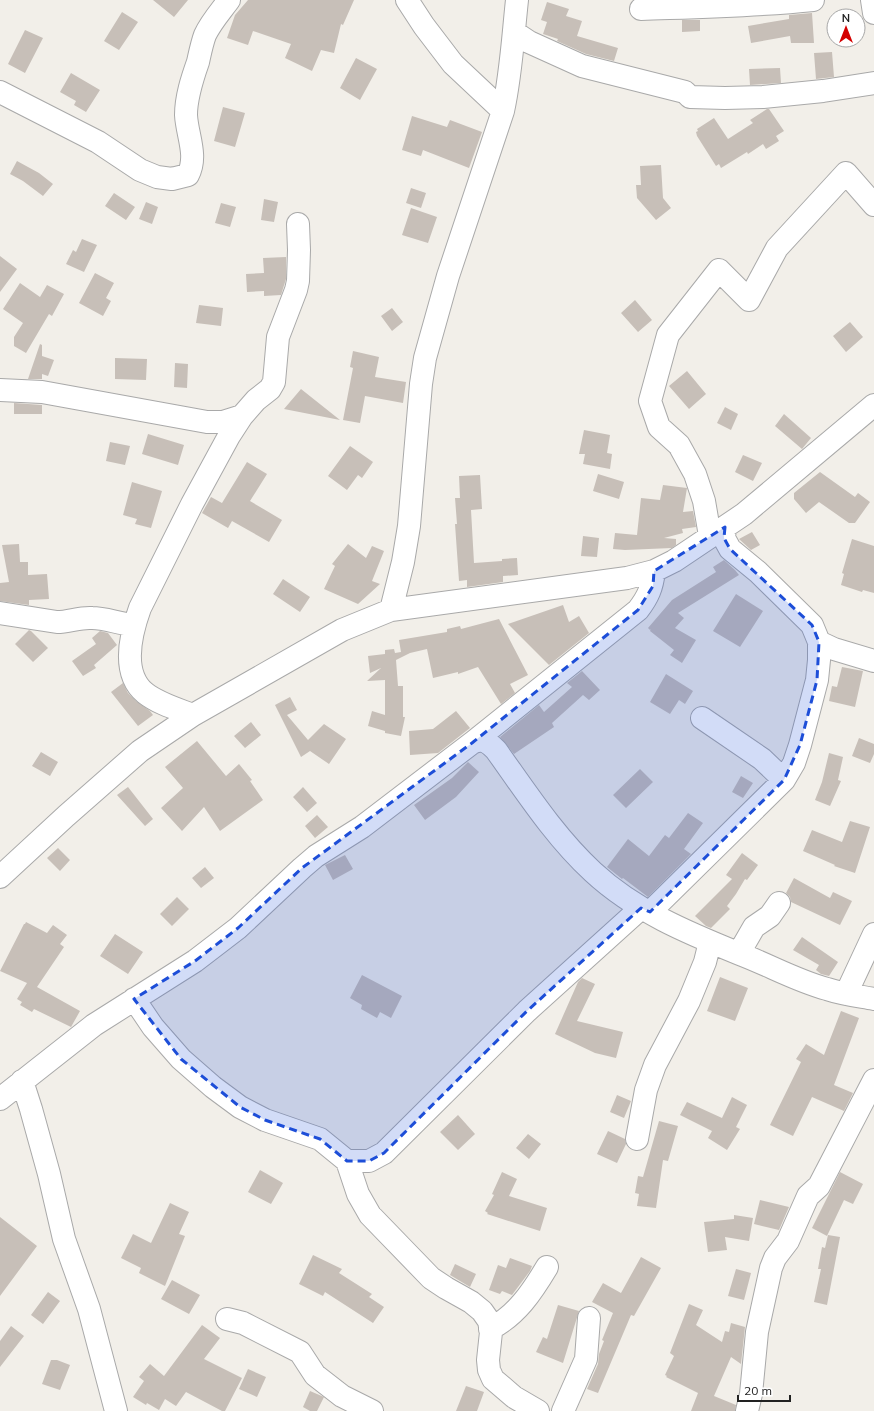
<svg xmlns="http://www.w3.org/2000/svg" width="874" height="1411" font-family="Mulish,sans-serif">
<style>
.building{fill:#c7bfb8}
.lines{fill:none;stroke-linecap:round;stroke-linejoin:round}
.minor-casing{stroke:#a9a9a9;stroke-width:24}
.minor{stroke:#fff;stroke-width:22}
.marked{fill:#1d4ed8;fill-opacity:0.2;stroke:#1d4ed8;stroke-width:3;stroke-dasharray:8 5;stroke-linejoin:round}
</style>
<rect width="100%" height="100%" fill="#f2efe9"/>
<path class="building" d="M153 0H188L174 17Z
M248 0H354L343 25 341 24 334 53 321 50 312 71 285 58 291 44 253 31 248 45 227 38 235 15Z
M547 2 569 9 566 16 582 21 577 36 618 48 614 61 586 54 557 41 558 39 543 34 547 22 541 20Z
M122 12 138 22 119 50 104 41Z
M812 13 814 43H791L790 36 751 43 748 26 789 19V15Z
M682 20H700V31L682 32Z
M25 30 43 38 25 73 8 64Z
M832 52 834 77 816 79 814 53Z
M356 58 377 69 360 100 340 88Z
M780 68 781 83 750 85 749 69Z
M71 73 100 90 86 112 74 105 76 101 60 92Z
M223 107 245 113 235 147 214 141Z
M767 109H769L784 131 776 136 779 141 766 149 763 144 748 154 747 152 721 168 719 164 716 166 697 136 696 132 698 131 697 129 714 118 728 139 753 123 750 120Z
M412 116 447 127 450 120 482 132 469 168 423 150 421 156 402 150Z
M17 161 39 173 53 184 43 196 23 181 10 174Z
M661 165 663 198 671 208 656 220 637 198 636 185H641L640 166Z
M411 188 426 193 421 208 406 203Z
M114 193 135 207 126 220 105 206Z
M264 199 278 202 274 222 261 220Z
M146 202 158 207 152 224 139 219Z
M221 203 236 207 230 227 215 223Z
M411 208 437 217 428 243 402 235Z
M82 239 97 245 84 272 66 264 73 250 76 252Z
M0 256 17 269 0 292Z
M286 257V279L281 295 264 296V291L247 292 246 274 264 273 263 258Z
M95 273 114 283 106 298 111 301 103 316 79 303Z
M20 283 40 297 47 285 64 294 52 316 49 314 26 353 14 346V337L23 323 3 309Z
M635 300 652 320 638 332 621 313Z
M199 305 223 308 221 326 196 323Z
M392 308 403 322 392 331 381 316Z
M850 322 863 337 846 352 833 336Z
M40 344 42 345V356L54 360 48 376 42 374V379H28Z
M353 351 379 357 375 377 406 382 403 403 365 396 360 423 343 420 353 368 350 367Z
M115 358 147 359 146 380 115 379Z
M175 363 188 364 187 388 174 387Z
M687 371 706 394 689 409 669 386Z
M301 389 340 420 284 409Z
M14 403 42 405V414H14Z
M725 407 738 414 731 430 717 423Z
M784 414 811 438 802 449 775 426Z
M584 430 610 435 607 453 612 454 610 469 583 464 585 454H579Z
M148 434 184 445 178 465 142 454Z
M110 442 130 446 125 465 106 461Z
M350 446 373 462 362 478 358 475 347 490 328 476Z
M743 455 762 463 753 481 735 472Z
M247 462 267 474 250 501 282 520 269 542 232 521 228 528 202 513 211 497 222 503Z
M820 472 855 497 858 493 870 502 855 523H849L819 502 806 513 794 499V493Z
M598 474 624 482 619 499 593 491Z
M480 475 482 509 471 510 474 563 502 561V559L517 558 518 575 503 576V582L467 587V580L459 581 455 524H457L455 498H460L459 476Z
M132 482 162 491 151 528 135 524 137 519 123 515Z
M663 485 687 488 683 512 693 511 696 527 682 529 683 533 664 538 676 539V545L672 548 625 550 613 549 615 533 637 535 641 498 660 500Z
M752 532 760 545 751 550 739 539Z
M583 536 599 538 597 557 581 556Z
M852 539 874 546V593L863 590 862 592 841 585 844 574 842 573Z
M19 544 20 562H28V575L47 574 49 599 29 600V605L0 601V583L9 582 2 545Z
M348 544 366 558 372 546 384 551 372 581 380 584 358 604 324 589 335 566 332 564Z
M724 560 735 570 739 575 678 613 684 618 675 628 696 640 682 663 670 655 674 650 650 631 651 629 650 630 648 628 672 600 716 572 713 567Z
M283 579 310 597 300 612 273 594Z
M736 594 763 611 740 647 713 631Z
M563 605 569 622 579 616 589 633 549 665 508 624Z
M499 619 528 675 510 684 515 693 501 704 478 667 458 674V672L433 678 427 649 410 653 396 660 398 686H403V717H405L401 736 385 733V731L368 726 372 711 385 715V680L367 681 381 668 370 673 368 656 385 654V650L394 649 395 653 401 652 399 640 447 632V629L460 626 461 629Z
M29 630 31 631 48 648 33 662 15 644Z
M100 631 108 633 117 645 94 665 96 668 83 676 72 661 96 644 92 638Z
M842 667 863 671 855 707 829 701 832 686 837 687Z
M582 671 600 690 589 700 583 695 552 723 554 727 514 754 500 737 539 705 544 712 572 687 567 683Z
M666 674 693 691 685 704 679 700 670 714 650 702Z
M123 683 128 693 136 701 150 711 153 715 138 726 111 692Z
M290 697 297 710 287 715 308 740 324 724 346 739 329 764 310 751 301 757 275 705Z
M456 711 470 728 438 753 410 755 409 731 433 729Z
M251 722 261 735 245 748 234 736Z
M859 738 874 744V754L870 763 852 756Z
M197 741 226 776 239 764 252 780 250 781 263 800 220 831 204 807 182 831 161 808 183 788 165 767Z
M41 752 58 762 50 776 32 766Z
M829 753 843 757 838 780 841 781 830 806 815 800 822 782Z
M468 762 479 772 456 797 425 820 414 805 452 778Z
M640 769 653 782 626 808 613 795Z
M741 776 753 783 743 798 732 792Z
M128 787 153 819 145 826 117 795Z
M303 787 317 803 307 812 293 797Z
M688 813 703 823 684 849 691 854 648 897 623 878 622 879 607 867 628 839 649 856 665 835 669 838Z
M317 815 328 827 315 838 305 826Z
M850 821 870 827 855 873 834 866 835 865 803 851 812 830 842 842Z
M58 848 70 860 60 871 47 858Z
M742 853 758 865 747 880 745 879 736 894 727 906 730 909 711 928 706 926 695 916 732 879 726 875Z
M345 855 353 869 333 880 325 865Z
M205 867 214 878 201 888 192 878Z
M794 878 830 898 833 892 852 901 840 925 791 902 790 897 786 893Z
M177 897 189 909 172 926 160 914Z
M26 922 47 933 53 925 67 935 60 944 64 947 37 987 80 1011 71 1027 34 1009 32 1012 20 1005 22 1002 17 999 27 983 0 971 24 924H25Z
M115 934 143 952 128 974 100 956Z
M802 937 838 962 829 976 821 974 816 970 819 965 793 950Z
M362 975 402 996 391 1018 380 1012 377 1018 361 1009 362 1005 350 998Z
M720 977 748 988 735 1021 707 1011Z
M582 978 595 984 577 1021 623 1032 616 1058 595 1053 555 1034 578 982Z
M841 1011 859 1018 834 1085 853 1093 844 1111 812 1097 793 1136 770 1125 801 1062 796 1059 806 1044 824 1055Z
M617 1095 631 1101 624 1118 610 1112Z
M732 1097 747 1105 736 1127 740 1129 727 1150 708 1138 712 1131 680 1115 687 1102 722 1118Z
M458 1115 475 1134 458 1150 440 1132Z
M659 1121 678 1126 668 1161 663 1160 656 1208 637 1206 639 1194 635 1193 638 1176 643 1177Z
M608 1131 625 1139 626 1144 617 1163 597 1154Z
M528 1134 541 1144 529 1159 516 1148Z
M260 1170 283 1183 271 1204 248 1192Z
M502 1172 517 1179 509 1196 547 1208 540 1231 487 1214 488 1213 485 1211 494 1195 492 1194Z
M840 1172 863 1184 853 1204 844 1200 827 1236 812 1228Z
M760 1200 789 1207 779 1230 754 1224Z
M170 1203 189 1212 179 1234 185 1236 165 1286 139 1273 141 1268 121 1258 133 1234 151 1243Z
M734 1215 753 1218 749 1241 725 1237 727 1250 708 1252 704 1222 734 1219Z
M0 1217 37 1246 0 1296Z
M828 1235 840 1237 827 1305 814 1302 821 1269H818L822 1247 825 1248Z
M313 1255 342 1269 339 1273 372 1294 369 1297 384 1307 373 1323 325 1292 323 1296 299 1284Z
M641 1257 661 1268 634 1316 631 1315 598 1393 587 1389 598 1364 599 1354 604 1341 602 1340 613 1313 592 1302 603 1283 621 1293Z
M510 1258 532 1266 530 1271 512 1295 502 1291 500 1294 489 1290 498 1265 506 1268Z
M455 1264 476 1274 470 1287 450 1275Z
M736 1269 751 1273 744 1300 728 1296Z
M172 1280 200 1295 189 1314 161 1299Z
M48 1292 60 1301 43 1324 31 1315Z
M689 1304 703 1310 696 1325 722 1342 725 1331 729 1332 731 1323 745 1327 741 1364 731 1357 714 1396 736 1405 735 1411H691L698 1393 666 1377 667 1376 665 1375 674 1356 670 1353Z
M558 1305 579 1311 563 1363 536 1352 543 1337 547 1339Z
M202 1325 220 1338 204 1359 242 1378 225 1411H222L186 1392 176 1406 165 1399 159 1410 147 1403 146 1405 133 1397 144 1381 139 1377 150 1364 164 1376Z
M11 1326 24 1336 0 1367V1341Z
M51 1360H57L70 1365 60 1390 42 1384Z
M248 1369 266 1377 257 1397 239 1389Z
M466 1386 484 1392 477 1411H456Z
M310 1391 324 1397 317 1411H310L303 1407Z"/>
<g class="lines">
<g class="minor-casing">
<path id="minor" d="M407 0 424 26 453 64 503 111
M872 0 874 13
M641 9C699 7 756 6 813 0
M514 32 529 42 582 66 685 92 690 97 725 98 763 97 823 91 874 83
M0 92 98 142 140 170 157 177 172 179 188 175C198 156 187 135 186 115 186 97 192 79 198 62 200 53 202 43 205 35 211 22 221 11 229 0
M0 390 42 392 207 422H223L242 416
M710 536 704 501 695 474 679 445 659 427 650 401 668 335 719 270 749 300 777 248 846 173 874 205
M391 610 403 562 409 526 421 384 425 358 448 276 503 111C511 75 513 37 517 0
M0 613 57 622C69 622 80 617 92 618 106 618 119 624 134 625
M819 642 834 649 874 661
M193 715C177 709 159 704 145 693 121 673 131 633 140 608L192 504 229 436 242 416 256 400 270 389 274 382 278 337 296 290 298 281 299 250 298 224
M702 718 762 759 784 780
M472 743 638 610C648 597 652 588 654 571
M0 877 66 816 140 751 193 715 342 630 391 610 627 578 654 571 674 561 744 514 874 405
M650 912 784 780 794 763 800 745 817 680 819 660V642L812 625 758 572 730 549 724 538 725 527
M739 953 754 927 770 916 779 903
M846 994 874 934
M134 999 153 1027 181 1059 213 1087 240 1107 265 1120 320 1139 347 1161 358 1194 370 1215 431 1278 446 1288 471 1302 482 1311 489 1321 491 1332 488 1360 489 1370 493 1379 514 1397 538 1411
M22 1081 31 1109 49 1174 64 1239 89 1309 116 1411
M0 1099 94 1025 195 961 238 928 302 868 316 856 362 827 472 743C483 738 488 742 496 750 526 792 555 837 593 872 635 911 688 933 740 954 769 965 797 981 827 989 842 994 858 996 874 999
M637 1139 646 1090 655 1065 689 1001 705 962 710 942
M347 1161H369L384 1153 527 1011 641 908
M227 1319 243 1323 300 1352 315 1375 342 1396 372 1411
M490 1329C517 1315 532 1292 547 1267
M563 1411 586 1359 589 1318
M747 1411 751 1394 757 1332 771 1268 775 1258 788 1241 808 1196 819 1186 874 1080"/>
</g>
<use href="#minor" class="minor"/>
</g>
<path class="marked" d="M725 527 724 538 730 549 812 625 819 642 817 680 800 745 784 780 650 912 641 908 527 1011 384 1153 369 1161H347L320 1139 265 1120 240 1107 181 1059 134 999 195 961 238 928 302 868 472 743 638 610 653 586 654 571Z"/>
<g transform="translate(846 28)"><circle r="19" fill="#ffffff" stroke="#a7a7a7"/>
<path d="M0-3L7 15L0 10L-7 15Z" fill="#d40000"/>
<text y="-6" font-size="11" font-weight="bold" text-anchor="middle" fill="#222222">N</text>
</g>
<path d="M738 1395v6h52v-6" fill="none" stroke="#222222" stroke-width="2"/>
<text x="744" y="1395" font-size="12" fill="#222222" stroke="#ffffff" stroke-width="3" paint-order="stroke">20 m</text>
</svg>
